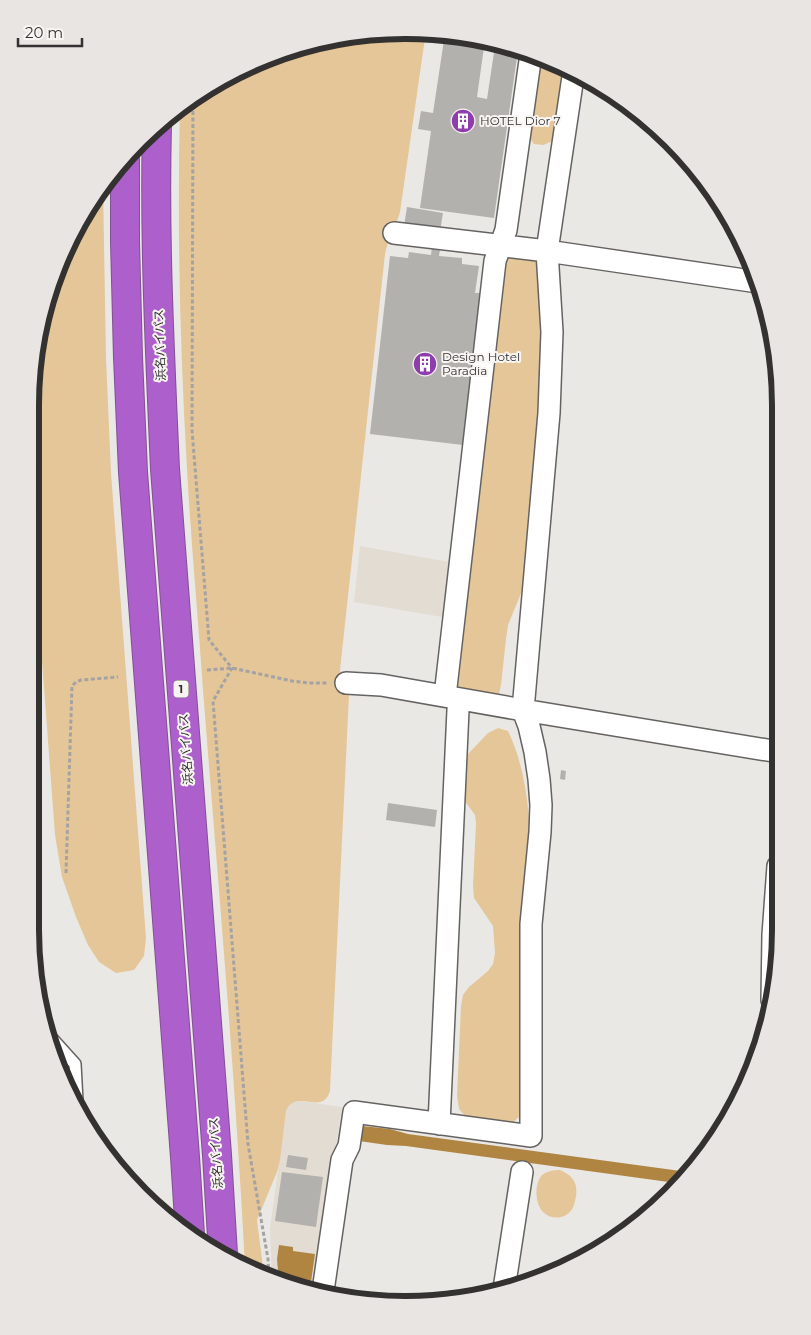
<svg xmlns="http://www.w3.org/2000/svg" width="811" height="1335" font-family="Montserrat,'Noto Sans JP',sans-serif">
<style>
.built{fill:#e3dcd3}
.green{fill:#e5c699}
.water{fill:#b08542}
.building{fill:#b3b1ae}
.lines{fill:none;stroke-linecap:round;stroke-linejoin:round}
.lane-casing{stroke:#656361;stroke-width:14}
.street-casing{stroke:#656361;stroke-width:24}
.highway-casing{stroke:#825096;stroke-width:30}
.path{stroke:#a5a3a1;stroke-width:3;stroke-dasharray:4 2.5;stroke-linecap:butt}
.lane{stroke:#fff;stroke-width:11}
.street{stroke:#fff;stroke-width:21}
.highway{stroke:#ad60cc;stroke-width:28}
.labels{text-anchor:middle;stroke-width:4;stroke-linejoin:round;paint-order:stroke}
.shield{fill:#f8f5f2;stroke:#6e6c6b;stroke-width:1}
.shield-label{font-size:11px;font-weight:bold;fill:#333231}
.poi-label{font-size:12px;fill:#333231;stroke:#f8f5f2;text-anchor:start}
.street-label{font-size:12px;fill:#333231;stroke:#f8f5f2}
.rim{fill:none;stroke:#333231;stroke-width:6}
</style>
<rect width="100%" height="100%" fill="#eae8e5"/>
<path class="built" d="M360 546 455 563 448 618 354 602Z
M299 1101 342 1107 315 1290 285 1285 272 1279 270 1228 286 1111 289 1105 293 1102Z"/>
<path class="green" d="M426 31 400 212C396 226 388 239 385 254L340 670C341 680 348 686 349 695L330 1091C322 1117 296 1087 286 1111L280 1160 277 1172 257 1220 264 1275 245 1266C235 1073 218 882 203 690 198 616 191 543 187 469 180 349 177 228 180 107L218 80 285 50 356 33Z
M537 56 567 67 553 141 543 145 534 144 528 136Z
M103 185 106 358 111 473 146 938 144 956 134 970 116 973 99 962 88 945 76 917 62 877 55 835 37 593 32 520 33 357 58 262Z
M512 255 534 258 539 264 544 372 524 586 508 625 506 639 501 685 499 694 493 698 460 692 455 684 506 260Z
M498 728 508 731C523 762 528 798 530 833L523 1105 520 1116 511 1124 467 1118 459 1109 457 1096 461 1006 463 995 469 987 488 971 493 964 495 953 493 926 474 898 473 886 476 823 475 815 462 797 464 762 468 754 488 733Z
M560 1170C577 1177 579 1188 574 1205 570 1218 553 1222 543 1212 535 1204 534 1184 542 1175 547 1171 554 1170 560 1170Z"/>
<path class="water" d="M362 1126 390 1129 408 1134 688 1172 676 1183 406 1146 387 1145 359 1141Z
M279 1245 293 1247V1251L315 1254 310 1289 285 1285 279 1282 277 1259Z"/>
<path class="building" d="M445 33 485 40 477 97 487 99 495 46 518 50 494 218 420 208 431 131 418 129 421 111 433 113Z
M407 207 443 213 440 231 404 226Z
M432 247 440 249 439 256 462 258V264L479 266 475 293H481L463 445 370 434 390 256 408 258 409 252 431 255Z
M561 770 566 771 565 780 560 779Z
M388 803 437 810 435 827 386 820Z
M288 1155 308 1158 306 1170 286 1167Z
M282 1172 323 1177 316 1227 275 1221Z"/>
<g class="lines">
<g class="lane-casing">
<path id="lane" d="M47 1033 75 1064 77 1101"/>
</g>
<g class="street-casing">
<path id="street" d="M394 233 547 251 758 282
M346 683 381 685 523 710 779 752
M445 696 495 261 506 230 531 54
M772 1000 773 935 778 866
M439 1124 458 710 460 699
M504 1289 522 1172
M323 1291 342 1160 349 1146 354 1112 531 1136V924L540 832 541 805 539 779 535 752 529 726 523 710 549 413 552 332 547 251 574 70"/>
</g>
<g class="highway-casing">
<path id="highway" d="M157 124C154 239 160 354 165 469L217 1155 223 1254
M125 158V242L128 357 133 472 185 1157 190 1235"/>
</g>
<path class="path" d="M193 98 192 430 209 640 232 668 213 701 248 1144 268 1259 269 1277
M207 670 232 668 292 681 309 683H327
M66 873 72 686 76 682 81 680 118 677"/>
<use href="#lane" class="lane"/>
<use href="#street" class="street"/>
<use href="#highway" class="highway"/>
</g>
<defs>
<g id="building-disc" transform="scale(1.25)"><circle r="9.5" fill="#8e3dac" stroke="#f8f5f2"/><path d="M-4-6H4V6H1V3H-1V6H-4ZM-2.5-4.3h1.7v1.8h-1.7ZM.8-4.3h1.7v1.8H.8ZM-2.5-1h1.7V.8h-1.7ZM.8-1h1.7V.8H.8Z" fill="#fff"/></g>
</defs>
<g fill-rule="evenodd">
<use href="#building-disc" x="463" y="121"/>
<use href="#building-disc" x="425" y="364"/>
</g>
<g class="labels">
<rect class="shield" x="173.5" y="680.5" width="15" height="17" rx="4"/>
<g class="shield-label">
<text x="181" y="693">1</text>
</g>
<g class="poi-label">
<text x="480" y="125">HOTEL Dior 7</text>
<text x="442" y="361">Design Hotel<tspan x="442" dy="14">Paradia</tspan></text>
</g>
<g class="street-label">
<text transform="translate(160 345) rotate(-92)" y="4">浜名バイパス</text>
<text transform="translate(186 749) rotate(-94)" y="4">浜名バイパス</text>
<text transform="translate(216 1153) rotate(-94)" y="4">浜名バイパス</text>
</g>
</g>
<path d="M0 0H811V1335H0ZM405 39H406A366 366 0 0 1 772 405V930A366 366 0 0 1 406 1296H405A366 366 0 0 1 39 930V405A366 366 0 0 1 405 39Z" fill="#e8e5e3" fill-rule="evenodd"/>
<path class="rim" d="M405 39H406A366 366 0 0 1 772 405V930A366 366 0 0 1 406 1296H405A366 366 0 0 1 39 930V405A366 366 0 0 1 405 39Z"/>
<path d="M18 38v8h64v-8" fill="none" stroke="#333231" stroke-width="2.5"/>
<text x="25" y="38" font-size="15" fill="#333231" stroke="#f8f5f2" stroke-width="4" paint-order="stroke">20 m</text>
</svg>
